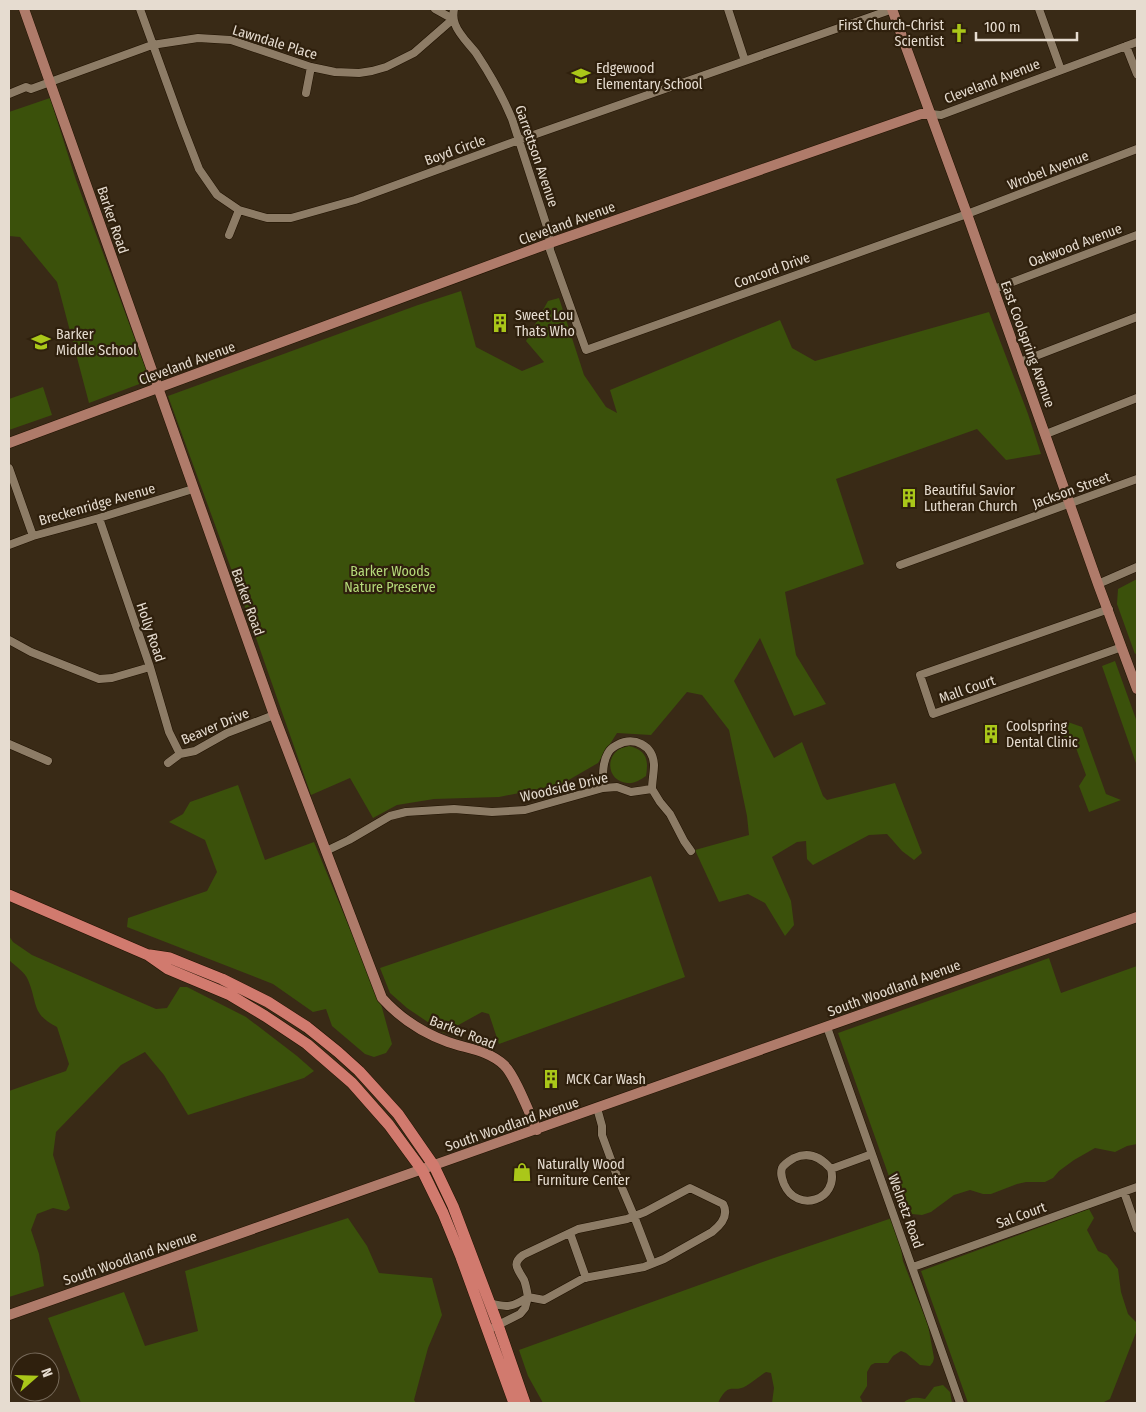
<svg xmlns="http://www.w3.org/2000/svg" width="1146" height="1412" font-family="'Fira Sans Condensed',sans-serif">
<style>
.green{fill:#3b510b}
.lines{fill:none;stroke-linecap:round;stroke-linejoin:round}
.street-casing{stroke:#201201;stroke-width:9}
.secondary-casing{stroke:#201201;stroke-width:11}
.primary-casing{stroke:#201201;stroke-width:12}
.street{stroke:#8d7c66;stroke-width:8}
.secondary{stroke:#af7b6a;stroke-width:10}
.primary{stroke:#d17a6e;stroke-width:11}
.labels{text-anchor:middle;stroke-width:4.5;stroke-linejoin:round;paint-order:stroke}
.poi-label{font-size:14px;fill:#e6dcd0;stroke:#2f200d;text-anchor:start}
.street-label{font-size:14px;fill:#e6dcd0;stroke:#2f200d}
.park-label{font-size:14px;fill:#b5da7a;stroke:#2f200d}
</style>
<rect width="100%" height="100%" fill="#392a16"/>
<path class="green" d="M50 98 76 180 150 380 89 403 57 282 20 237 9 236V112Z
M461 291 476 347 522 371 544 362 526 341 548 301 559 298 584 375 606 407 617 413 610 390 780 320 792 348 815 361 989 312 1028 414 1041 454 1006 460 977 429 836 479 864 564 785 592 796 655 826 704 794 716 760 638 734 681 774 758 802 742 823 796 827 800 895 783 922 853 914 860 902 851 887 834 869 835 813 865 807 859 806 841 797 842 772 857 791 901 794 925 785 936 765 903 748 894 719 902 695 850 749 835 747 816 729 730 702 695 687 692 651 735 617 733 598 763 560 785 499 797 434 799 397 805 373 818 350 778 311 795 249 618 168 396 418 305Z
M43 387 52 415 9 430V399Z
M1137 579V653L1135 654 1117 604 1118 589Z
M1115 661 1137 722V766L1102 666Z
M1065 721 1082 727 1106 794 1121 800 1089 812 1079 786 1086 775 1076 748 1052 725Z
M629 746C646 750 649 759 646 776 640 780 634 784 627 783 610 782 604 761 618 750 620 748 626 747 629 746Z
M238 785 265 860 314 842 381 1004 392 1044 386 1053 374 1057 365 1054 332 1026 326 1009 313 1012 273 984 127 927 128 918 207 891 217 872 205 840 169 822 183 814 190 802Z
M651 876 685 977 499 1044 489 1014 482 1012 444 1033 407 1008 390 993 380 968Z
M9 936 13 942 32 955 156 1009 167 1008 180 987H187L246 1017 297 1056 314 1071 304 1078 188 1115 164 1075 145 1052 121 1065 56 1132 53 1155 70 1208 66 1211 53 1208 37 1214 31 1230 39 1254 44 1286 9 1297V1091L66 1071 69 1064 57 1027C31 1014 38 1003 28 980 25 972 15 966 9 960Z
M1049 958 1061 993 1137 966V1144L1127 1146 1115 1152 1095 1148 1074 1160 1059 1171 1053 1178 1045 1182H1026L1017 1184 991 1194H983L970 1190 954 1195 931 1212 922 1215 902 1213 838 1033Z
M1089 1209 1094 1218 1087 1230 1098 1251 1107 1255 1118 1269 1121 1292 1128 1314 1137 1323V1330L1110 1399 1102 1403H968L921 1271Z
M348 1218 367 1246 379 1273 432 1278 442 1315 428 1348 414 1400 416 1403H81L48 1318 124 1292 145 1346 198 1331 185 1271Z
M892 1218 899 1237 903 1261 928 1325 934 1358 933 1362 930 1366 920 1365 906 1353 901 1351 893 1356 888 1363H875L871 1365 867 1372V1386L860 1397 863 1403H772L774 1388 771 1373 766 1372C759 1376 753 1382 746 1386 733 1394 729 1380 718 1403H543L528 1376 519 1350 774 1258Z
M943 1385 950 1392 952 1403H903C910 1397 915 1397 925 1399L934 1387Z"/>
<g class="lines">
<g class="street-casing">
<path id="street" d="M140 9 182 125 199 169 217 195 239 210 267 218H291L355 200 519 140 893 9
M454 9C453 14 453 19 455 24 459 35 469 44 476 53 490 74 502 95 512 119L549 233 550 250 586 350 967 214 1137 149
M728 9 745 61
M1039 9 1061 70
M1126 46 1137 74
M306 93 311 67
M9 94 26 87 31 89 152 45 198 38 231 40 311 67 335 72 359 73 372 71 386 67 414 53 453 19 435 9
M931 114 941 115 1137 42
M229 235 239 210
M994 289 1137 235
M1020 362 1137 317
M1046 434 1137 398
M9 468 33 536
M99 518 150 667 169 732 180 754
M9 545 33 536 99 518 193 489
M900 565 1137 479
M1098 584 1137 567
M1109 609 920 675 933 714 1122 647
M9 640 31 652 99 679 112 678 150 667
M9 744 48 761
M168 763 180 754 195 751 227 733 274 715
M603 788C603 777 602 763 608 753 610 749 613 747 617 745 634 736 653 745 654 765 654 772 652 782 652 789
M326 851 349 840 390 816 406 812 454 809 492 812 525 810 603 788 617 787 631 792 652 789 660 802 670 814 684 841 691 851
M827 1027 960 1403
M597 1108 602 1126V1135L617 1176 634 1216 652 1263
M831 1169C839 1200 797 1214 784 1184 782 1179 780 1174 782 1168 784 1164 789 1161 794 1158 809 1151 821 1157 831 1169L872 1154
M690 1188 723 1204C729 1215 721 1225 712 1232L664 1259 644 1267 584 1278 544 1300 528 1297C527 1291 526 1285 524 1280 518 1269 511 1264 523 1255L578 1229 627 1219 645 1212Z
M1124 1192 1137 1229
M570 1233 586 1278
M913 1267 1137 1187
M490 1303C507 1308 513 1307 528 1297
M494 1327 520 1314 525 1308 528 1297"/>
</g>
<g class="secondary-casing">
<path id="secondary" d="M24 9 274 715 382 998C400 1018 423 1033 448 1042 468 1049 488 1050 504 1065 515 1075 530 1115 537 1130
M892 9 967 214 1098 584 1137 689
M9 443 550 243 921 114H931
M9 1315 1137 917"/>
</g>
<g class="primary-casing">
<path id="primary" d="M9 895 148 955 168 969 230 995 265 1016 307 1044 352 1083 389 1125 422 1170 443 1213 461 1257 514 1403
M150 955 170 958 222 979 268 1002 307 1027 338 1052 359 1071 398 1114 434 1166 453 1206 498 1325 525 1403"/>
</g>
<use href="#street" class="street"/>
<use href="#secondary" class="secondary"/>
<use href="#primary" class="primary"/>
</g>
<defs>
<g id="church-bare" transform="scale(1.5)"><path d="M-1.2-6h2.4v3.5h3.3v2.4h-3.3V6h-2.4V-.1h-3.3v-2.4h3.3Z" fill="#aac719" stroke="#2f200d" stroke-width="2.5" paint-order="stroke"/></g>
<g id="school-bare" transform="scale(1.5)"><path d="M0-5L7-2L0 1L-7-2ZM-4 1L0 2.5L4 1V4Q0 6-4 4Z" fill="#aac719" stroke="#2f200d" stroke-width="2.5" paint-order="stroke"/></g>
<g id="building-bare" transform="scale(1.5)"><path d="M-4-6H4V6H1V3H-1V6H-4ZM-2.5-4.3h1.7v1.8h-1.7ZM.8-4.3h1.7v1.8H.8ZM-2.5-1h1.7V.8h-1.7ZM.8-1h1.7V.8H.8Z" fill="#aac719" stroke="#2f200d" stroke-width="2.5" paint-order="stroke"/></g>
<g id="shop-bare" transform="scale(1.5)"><path d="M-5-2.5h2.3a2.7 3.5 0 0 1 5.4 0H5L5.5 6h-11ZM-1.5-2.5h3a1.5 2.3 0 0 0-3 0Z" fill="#aac719" stroke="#2f200d" stroke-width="2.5" paint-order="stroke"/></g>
</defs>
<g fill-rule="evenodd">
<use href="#church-bare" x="959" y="33"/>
<use href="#school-bare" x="581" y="76"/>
<use href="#building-bare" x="500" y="323"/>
<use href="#school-bare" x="41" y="342"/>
<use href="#building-bare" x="909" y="498"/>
<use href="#building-bare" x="991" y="734"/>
<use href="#building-bare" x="551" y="1079"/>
<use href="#shop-bare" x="522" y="1172"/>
</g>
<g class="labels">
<g class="poi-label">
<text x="944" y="30" text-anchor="end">First Church-Christ<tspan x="944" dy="16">Scientist</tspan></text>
<text x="596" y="73">Edgewood<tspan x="596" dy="16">Elementary School</tspan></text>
<text x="515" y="320">Sweet Lou<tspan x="515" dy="16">Thats Who</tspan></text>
<text x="56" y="339">Barker<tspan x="56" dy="16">Middle School</tspan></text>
<text x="924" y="495">Beautiful Savior<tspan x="924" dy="16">Lutheran Church</tspan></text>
<text x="1006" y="731">Coolspring<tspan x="1006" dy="16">Dental Clinic</tspan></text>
<text x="566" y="1084">MCK Car Wash</text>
<text x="537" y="1169">Naturally Wood<tspan x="537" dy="16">Furniture Center</tspan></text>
</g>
<g class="street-label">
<text transform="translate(275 42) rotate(17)" y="5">Lawndale Place</text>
<text transform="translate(992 81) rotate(-21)" y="5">Cleveland Avenue</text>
<text transform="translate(455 150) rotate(-20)" y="5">Boyd Circle</text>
<text transform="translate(537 156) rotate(71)" y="5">Garrettson Avenue</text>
<text transform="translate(1048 170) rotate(-21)" y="5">Wrobel Avenue</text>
<text transform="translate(113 220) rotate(71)" y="5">Barker Road</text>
<text transform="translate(567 223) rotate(-20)" y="5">Cleveland Avenue</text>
<text transform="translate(1075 245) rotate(-21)" y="5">Oakwood Avenue</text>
<text transform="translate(772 270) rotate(-20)" y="5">Concord Drive</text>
<text transform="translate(1028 344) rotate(70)" y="5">East Coolspring Avenue</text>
<text transform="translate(187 363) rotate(-20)" y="5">Cleveland Avenue</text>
<text transform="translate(1071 490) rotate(-20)" y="5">Jackson Street</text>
<text transform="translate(97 504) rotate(-16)" y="5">Breckenridge Avenue</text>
<text transform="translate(248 602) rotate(70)" y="5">Barker Road</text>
<text transform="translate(151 632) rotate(71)" y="5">Holly Road</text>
<text transform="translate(967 689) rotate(-19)" y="5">Mall Court</text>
<text transform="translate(215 726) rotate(-23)" y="5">Beaver Drive</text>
<text transform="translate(564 787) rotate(-13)" y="5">Woodside Drive</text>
<text transform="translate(894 988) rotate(-20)" y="5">South Woodland Avenue</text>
<text transform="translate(463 1032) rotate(21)" y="5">Barker Road</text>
<text transform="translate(512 1124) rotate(-19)" y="5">South Woodland Avenue</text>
<text transform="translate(906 1211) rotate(70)" y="5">Welnetz Road</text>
<text transform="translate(1021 1215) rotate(-20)" y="5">Sal Court</text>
<text transform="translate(130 1258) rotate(-19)" y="5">South Woodland Avenue</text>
</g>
<g class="park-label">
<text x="390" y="576">Barker Woods<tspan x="390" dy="16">Nature Preserve</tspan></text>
</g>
</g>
<rect width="1146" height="1412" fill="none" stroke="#e6dcd0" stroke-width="20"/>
<g transform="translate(35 1377) rotate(70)"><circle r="24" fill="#2f200d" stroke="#786b5b"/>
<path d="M0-4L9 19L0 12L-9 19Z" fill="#aac719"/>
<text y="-8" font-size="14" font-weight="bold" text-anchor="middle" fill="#e6dcd0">N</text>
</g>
<path d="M976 32v8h101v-8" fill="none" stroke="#e6dcd0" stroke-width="2.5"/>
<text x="984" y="32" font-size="15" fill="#e6dcd0" stroke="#2f200d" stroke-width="4" paint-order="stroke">100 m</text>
</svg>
